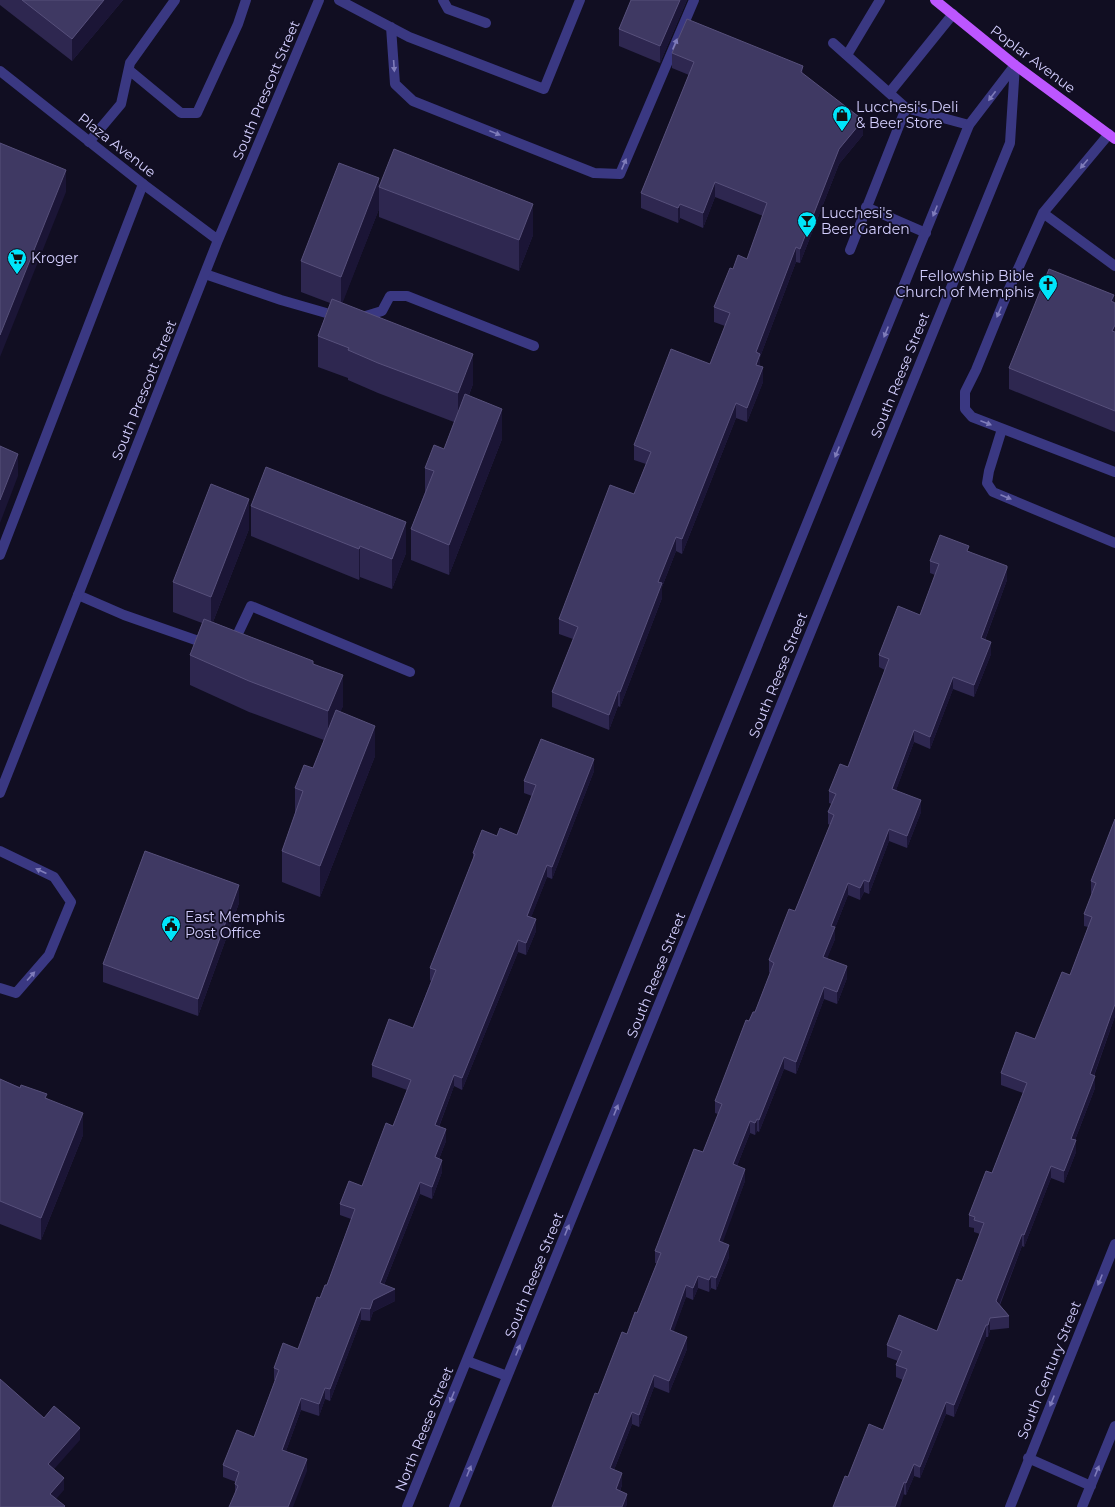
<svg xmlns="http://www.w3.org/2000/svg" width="1115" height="1507" font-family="Montserrat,sans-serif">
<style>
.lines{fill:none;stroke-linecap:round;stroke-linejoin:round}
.service{stroke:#3a3882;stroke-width:10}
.minor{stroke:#3a3882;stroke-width:10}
.primary{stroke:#bd56ff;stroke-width:10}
.wall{fill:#2e2750}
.shaded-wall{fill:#1b1536}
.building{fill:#3f3963;stroke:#57507b}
.oneway{fill:#7f7cba}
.labels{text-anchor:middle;stroke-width:3.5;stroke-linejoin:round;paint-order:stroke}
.street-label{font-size:14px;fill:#d4cfff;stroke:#110e22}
.poi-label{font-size:14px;fill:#d4cfff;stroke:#110e22;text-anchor:start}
</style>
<rect width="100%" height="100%" fill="#110e22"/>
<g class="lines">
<path class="service" d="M339 0 409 37 544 89 580 0
M443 0 448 9 486 23
M391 27 395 84 413 101 594 173 620 174 694 0
M833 43 906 108
M847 55 880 0
M129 70 181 113H197L238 24 246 0
M890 92 953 14
M1109 134 1043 213 1009 289 976 370 965 392V409L972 417 1115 472
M89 142 121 104 130 63 175 0
M866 207 926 233
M1043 213 1115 266
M850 250 906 108 969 125
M205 274 281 300 340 317
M359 318 382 311 390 296H407L534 346
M1002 429 989 471 987 483 993 492 1115 543
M0 555 143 184
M78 595 124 615 207 644
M233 644 251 606 410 672
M0 851 54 877 71 902 49 955 16 993 0 988"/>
<path class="minor" d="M0 71 143 184 218 240
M0 793 218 240 319 0
M467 1361 507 1376
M1028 1458 1091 1486
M407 1507 969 125 1015 65
M454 1507 1010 143 1015 65
M1010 1507 1115 1244
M1082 1507 1115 1426"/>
<path class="primary" d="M935 0 1015 65 1115 139"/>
</g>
<path class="wall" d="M0 0H123L72 61 0 5Z
M631 0H687L660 63 619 46V29Z
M672 53 803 74 863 135 839 164 800 263 796 262 760 357V366L763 382 747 422 736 418 682 554 676 551 662 587V598L620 707 618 706 609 730 552 707V692L573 639 559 634V619L634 494 646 464 634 460V445L710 364 725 326 714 322V307L733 269 747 259 763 216 715 197 703 228 680 218 678 223 641 208V193L689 75 672 68Z
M379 187 533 235 519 271 379 217Z
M379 209 342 303 473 384 469 395 502 439 449 575 411 560V529L425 492V468L444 449 454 422 378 393 348 380V378L318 367V336L330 303 301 292V261Z
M1114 303H1115V432L1009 389V368Z
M251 506 406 553 392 589 360 577 359 580 251 536Z
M249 529 213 622 313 664 343 706 340 712 375 756 320 897 282 882V851L295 814V788L313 768 324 740 249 712 190 685V655L202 623 173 612V582Z
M969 551 1007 580 985 640 991 654 974 697 953 689 930 749 914 742 896 790 921 812 907 848 889 841 869 894 864 892 860 900 848 895 835 928V939L827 958 847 978 837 1004 824 999 796 1074 784 1069 759 1132 757 1131 755 1135 750 1133 737 1166 745 1181 722 1242 729 1257 716 1290 711 1288 709 1292 698 1288 693 1300 686 1297 673 1332 687 1349 669 1393 654 1387 639 1427 632 1424 614 1470 622 1485 620 1491 627 1505 552 1507 598 1394 637 1313 657 1263H655V1251L703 1152 718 1114 715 1113V1101L749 1021 755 1012 770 973 769 972V960L795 911 830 825 828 824V812L832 804 829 803V791L848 767 885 670 879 667V655L920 615 935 575 930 573V561Z
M594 771 552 879 547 877 531 917 536 931 526 955 518 952 462 1090 454 1086 439 1127 446 1141 439 1159 442 1172 432 1199 420 1194 384 1285 395 1301 373 1312 370 1321 361 1320 330 1401 325 1399 319 1416 301 1410 286 1451 307 1471 235 1493V1484L236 1482 223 1477V1465L254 1437 275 1380H274V1368L298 1349 320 1298 327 1285 351 1219 340 1215V1204L362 1186 393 1126 407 1090 372 1077V1065L413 1028 431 981 430 980V968L473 859V853L497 836 517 835 532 796 524 793V781Z
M1115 819V1016L1094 1076 1095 1088 1075 1140 1076 1152 1064 1183 1051 1178 1024 1247 1022 1246 1000 1305 1009 1316V1328L990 1330 988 1337H986L954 1417 946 1414 920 1478 914 1476 906 1495 848 1477 883 1430 903 1380 896 1377V1365L898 1361 887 1357V1345L937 1331 962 1281 980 1234 974 1232V1228L969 1227V1215L992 1173 1023 1093 1001 1085V1073L1035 1039 1070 975 1088 927 1084 926V914L1092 894 1091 893V881Z
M239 903 198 1016 103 982V964Z
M0 1079 47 1098 83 1135 41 1240 0 1224Z"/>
<path class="shaded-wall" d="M104 0H123L72 61V39Z
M680 0H687L660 63V46Z
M803 66V81L801 72Z
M863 120V135L839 164 800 263V249L839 149Z
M66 170V192L0 357V335Z
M379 178V209L341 307V277Z
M715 182V197L703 228V213Z
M533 204V235L519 271V240Z
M680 204V218L678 223V208Z
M796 247V262L760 357V368L756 379V352Z
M1114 295V316L1111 301Z
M1115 325V345L1112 331Z
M473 354V384L458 423V393Z
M763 367V382L747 422V408Z
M736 403V418L682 554V539Z
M502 409V439L449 575V545Z
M18 454V476L0 523V500Z
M249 499V529L211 627V597Z
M406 522V553L392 589V559Z
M676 537V551L662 587V598L620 707V692L658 582Z
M360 546V577L359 580V549Z
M1007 568V580L981 650V638Z
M991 642V654L974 697V685Z
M343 675V706L328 742V711Z
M953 677V689L930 749V737Z
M618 691V706L609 730V715Z
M375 726V756L320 897V866Z
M914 730V742L892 801V789Z
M594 759V771L552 879V867Z
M921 800V812L907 848V836Z
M889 829V841L869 894V882Z
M547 865V877L527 928V916Z
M864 880V892L860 900V888Z
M848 883V895L835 928V939L823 969V957L831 926Z
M239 885V903L198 1016V999Z
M536 919V931L526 955V943Z
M518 940V952L462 1090V1078Z
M847 966V978L837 1004V992Z
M824 987V999L796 1074V1062Z
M1115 1004V1016L1090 1086V1074Z
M784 1057V1069L759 1132V1120Z
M454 1075V1086L435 1137V1125Z
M1095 1076V1088L1071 1150V1139Z
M83 1113V1135L41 1240V1218Z
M757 1119V1131L755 1135V1123Z
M750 1121V1133L733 1176V1164Z
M446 1129V1141L435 1169V1157Z
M1076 1140V1152L1064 1183V1171Z
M442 1160V1172L432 1199V1187Z
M1051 1166V1178L1024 1247V1235Z
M745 1169V1181L719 1253V1241Z
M420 1182V1194L380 1295V1283Z
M1022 1234V1246L996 1313V1301Z
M729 1245V1257L716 1290V1278Z
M698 1276V1288L693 1300V1288Z
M711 1276V1288L709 1292V1280Z
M686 1285V1297L670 1342V1330Z
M395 1289V1301L373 1312 370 1321V1309L373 1300Z
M361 1308V1320L330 1401V1389Z
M990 1318V1330L988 1337V1325Z
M986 1325V1337L954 1417V1405Z
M687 1337V1349L669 1393V1381Z
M654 1375V1387L639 1427V1415Z
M325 1388V1399L319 1416V1404Z
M301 1398V1410L282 1462V1450Z
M946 1402V1414L920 1478V1467Z
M632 1412V1424L610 1480V1468Z
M80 1428V1440L48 1476V1464Z
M307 1459V1471L293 1507H288Z
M914 1464V1476L906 1495V1483Z
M622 1473V1485L616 1501V1489Z
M64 1478V1490L50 1506V1494Z
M904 1482V1494L900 1507H895Z
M627 1494V1505L626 1507H622Z"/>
<path class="building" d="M22 0H104L72 39Z
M631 0H680L660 46 619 29Z
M687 19 803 66 801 72 863 120 839 149 800 249 796 247 756 352 760 354 756 365 763 367 747 408 736 403 682 539 676 537 658 582 662 583 620 692 618 691 609 715 552 692 578 627 559 619 610 485 634 494 651 452 634 445 671 349 710 364 730 313 714 307 730 268 733 269 738 255 747 259 767 203 715 182 703 213 680 204 678 208 641 193 694 62 672 53Z
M0 143 66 170 0 335Z
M394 149 533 204 519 240 379 187Z
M339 163 379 178 341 277 301 261Z
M1049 269 1114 295 1111 301 1115 303V325L1112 331 1115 332V411L1009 368Z
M332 299 473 354 458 393 378 363 348 350 349 348 318 336Z
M465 394 502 409 449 545 411 529 434 471 425 468 434 445 444 449Z
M0 446 18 454 0 500Z
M266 467 406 522 392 559 360 546 359 549 251 506Z
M211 484 249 499 211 597 173 582Z
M940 535 969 546 967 551 1007 566V568L981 638 991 642 974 685 953 677 930 737 914 730 892 789 921 800 907 836 889 829 869 882 864 880 860 888 848 883 831 926 835 927 823 957 847 966 837 992 824 987 796 1062 784 1057 759 1120 757 1119 755 1123 750 1121 733 1164 745 1169 719 1241 729 1245 716 1278 711 1276 709 1280 698 1276 693 1288 686 1285 670 1330 687 1337 669 1381 654 1375 639 1415 632 1412 610 1468 622 1473 616 1489 627 1494 622 1507H552L595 1393 598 1394 622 1332 627 1334 635 1312 637 1313 661 1253 655 1251 694 1149 703 1152 722 1104 715 1101 746 1020 749 1021 753 1012H755L774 963 769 960 789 909 795 911 834 815 828 812 836 794 829 791 840 764 848 767 889 659 879 655 898 606 920 615 939 564 930 561Z
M204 619 313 661V664L343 675 328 711 249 681 190 655Z
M336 710 375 726 320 866 282 851 303 791 295 788 304 765 313 768Z
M541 739 594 759 552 867 547 865 527 916 536 919 526 943 518 940 462 1078 454 1075 435 1125 446 1129 435 1157 442 1160 432 1187 420 1182 380 1283 395 1289 373 1300 370 1309 361 1308 330 1389 325 1388 319 1404 301 1398 282 1450 307 1459 288 1507H229L238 1486 235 1484 239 1472 223 1465 237 1430 254 1437 279 1370 274 1368 283 1343 298 1349 317 1297 320 1298 325 1285H327L355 1209 340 1204 349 1181 362 1186 386 1123 393 1126 411 1080 372 1065 389 1019 413 1028 436 970 430 968 475 854 473 853 482 830 497 836 500 828 517 835 536 785 524 781Z
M1115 819V1004L1090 1074 1095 1076 1071 1139 1076 1140 1064 1171 1051 1166 1024 1235 1022 1234 996 1301 1009 1316 990 1318 988 1325H986L954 1405 946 1402 920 1467 914 1464 906 1483 904 1482 895 1507H833L845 1476 848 1477 869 1424 883 1430 907 1369 896 1365 902 1351 887 1345 899 1315 937 1331 957 1279 962 1281 984 1223 974 1220 975 1217 969 1215 986 1171 992 1173 1027 1083 1001 1073 1016 1032 1035 1039 1062 972 1070 975 1092 917 1084 914 1096 883 1091 881Z
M145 851 239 885 198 999 103 964Z
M0 1079 20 1088 21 1085 47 1094 45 1098 83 1113 41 1218 0 1201Z
M0 1379 44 1418 54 1406 80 1428 48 1464 64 1478 50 1494 65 1506 64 1507H0Z"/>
<defs><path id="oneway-solid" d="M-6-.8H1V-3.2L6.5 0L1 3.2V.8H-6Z"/></defs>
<g class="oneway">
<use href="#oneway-solid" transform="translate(675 44) rotate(-67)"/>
<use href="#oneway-solid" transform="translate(394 66) rotate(86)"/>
<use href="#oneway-solid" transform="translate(992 96) rotate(127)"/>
<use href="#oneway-solid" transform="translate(495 133) rotate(22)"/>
<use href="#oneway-solid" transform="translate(624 164) rotate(-67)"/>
<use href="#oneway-solid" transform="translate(1084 164) rotate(130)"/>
<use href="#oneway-solid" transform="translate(935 211) rotate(112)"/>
<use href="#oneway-solid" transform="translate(999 312) rotate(112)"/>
<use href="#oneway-solid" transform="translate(886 332) rotate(112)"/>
<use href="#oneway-solid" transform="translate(986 423) rotate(21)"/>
<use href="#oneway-solid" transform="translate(837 452) rotate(112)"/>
<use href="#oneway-solid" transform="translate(1006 497) rotate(23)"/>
<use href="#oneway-solid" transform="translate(41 871) rotate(-155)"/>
<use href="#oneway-solid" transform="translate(31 976) rotate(-48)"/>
<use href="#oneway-solid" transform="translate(616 1110) rotate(-68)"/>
<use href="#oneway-solid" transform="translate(567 1230) rotate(-68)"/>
<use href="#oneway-solid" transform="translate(1100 1280) rotate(112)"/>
<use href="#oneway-solid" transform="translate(518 1350) rotate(-68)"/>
<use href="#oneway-solid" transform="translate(452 1397) rotate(112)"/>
<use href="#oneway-solid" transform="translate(1052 1401) rotate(112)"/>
<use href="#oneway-solid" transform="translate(469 1471) rotate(-68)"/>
<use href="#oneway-solid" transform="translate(1097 1471) rotate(-68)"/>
</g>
<defs>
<g id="shop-pin" transform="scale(1)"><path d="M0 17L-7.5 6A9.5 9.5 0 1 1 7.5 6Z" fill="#00e5fa" stroke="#110e22"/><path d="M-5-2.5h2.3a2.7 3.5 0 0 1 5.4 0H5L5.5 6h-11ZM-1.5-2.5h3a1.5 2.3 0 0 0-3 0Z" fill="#111"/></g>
<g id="bar-pin" transform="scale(1)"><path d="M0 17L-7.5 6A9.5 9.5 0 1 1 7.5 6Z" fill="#00e5fa" stroke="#110e22"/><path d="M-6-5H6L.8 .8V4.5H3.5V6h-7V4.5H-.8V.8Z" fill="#111"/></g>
<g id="supermarket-pin" transform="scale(1)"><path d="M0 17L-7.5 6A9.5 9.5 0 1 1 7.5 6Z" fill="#00e5fa" stroke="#110e22"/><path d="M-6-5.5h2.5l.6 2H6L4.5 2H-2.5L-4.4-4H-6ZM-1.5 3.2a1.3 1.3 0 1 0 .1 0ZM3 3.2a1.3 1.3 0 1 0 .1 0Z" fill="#111"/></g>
<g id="church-pin" transform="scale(1)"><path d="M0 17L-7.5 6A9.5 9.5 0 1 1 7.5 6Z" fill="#00e5fa" stroke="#110e22"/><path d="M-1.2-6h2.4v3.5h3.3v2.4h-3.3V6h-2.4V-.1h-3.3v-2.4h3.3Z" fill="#111"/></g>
<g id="civic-pin" transform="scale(1)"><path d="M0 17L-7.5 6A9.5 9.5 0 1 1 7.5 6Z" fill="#00e5fa" stroke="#110e22"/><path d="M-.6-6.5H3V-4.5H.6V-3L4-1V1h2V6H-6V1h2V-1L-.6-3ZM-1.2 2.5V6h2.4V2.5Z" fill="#111"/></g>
</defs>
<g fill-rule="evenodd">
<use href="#shop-pin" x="842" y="115"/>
<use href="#bar-pin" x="807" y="221"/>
<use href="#supermarket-pin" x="17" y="258"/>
<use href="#church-pin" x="1048" y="284"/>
<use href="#civic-pin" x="171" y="925"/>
</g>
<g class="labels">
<g class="street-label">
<text transform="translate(1033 59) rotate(37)" y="5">Poplar Avenue</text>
<text transform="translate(266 90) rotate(-67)" y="5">South Prescott Street</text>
<text transform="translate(117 145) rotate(38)" y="5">Plaza Avenue</text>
<text transform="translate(900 375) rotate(-68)" y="5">South Reese Street</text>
<text transform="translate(144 390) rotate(-68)" y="5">South Prescott Street</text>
<text transform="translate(778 675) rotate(-68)" y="5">South Reese Street</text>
<text transform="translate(656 975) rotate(-68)" y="5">South Reese Street</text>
<text transform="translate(534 1275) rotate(-68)" y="5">South Reese Street</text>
<text transform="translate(1049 1370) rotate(-68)" y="5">South Century Street</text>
<text transform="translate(424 1429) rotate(-68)" y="5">North Reese Street</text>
</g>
<g class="poi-label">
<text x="856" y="112">Lucchesi's Deli<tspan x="856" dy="16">&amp; Beer Store</tspan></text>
<text x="821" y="218">Lucchesi's<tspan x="821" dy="16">Beer Garden</tspan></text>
<text x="31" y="263">Kroger</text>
<text x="1034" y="281" text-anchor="end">Fellowship Bible<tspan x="1034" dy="16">Church of Memphis</tspan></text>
<text x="185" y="922">East Memphis<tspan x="185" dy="16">Post Office</tspan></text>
</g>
</g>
</svg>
